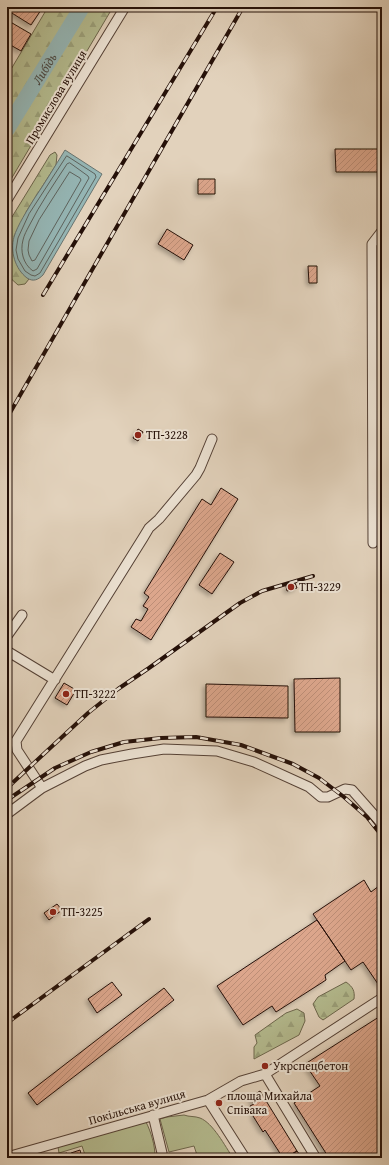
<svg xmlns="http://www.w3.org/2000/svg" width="389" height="1165" font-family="'Gentium Book Plus',serif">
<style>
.green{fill:#b4bb8f;stroke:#6c664c}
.forest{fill:url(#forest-firs);stroke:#6c664c}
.water{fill:#95b6b5;stroke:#687470}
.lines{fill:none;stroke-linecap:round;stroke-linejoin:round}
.shore{stroke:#5d635e;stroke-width:1}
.river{stroke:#95b6b5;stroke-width:16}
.building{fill:url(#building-hatch);stroke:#251008;filter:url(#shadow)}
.minor-casing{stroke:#544035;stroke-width:11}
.minor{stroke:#ece2d3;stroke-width:9}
.rail-casing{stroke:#251008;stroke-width:4}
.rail{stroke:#ece2d3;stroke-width:2.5;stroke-dasharray:8;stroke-linecap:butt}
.poi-dot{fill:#8f2418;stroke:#ece2d3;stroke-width:1.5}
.labels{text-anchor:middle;stroke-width:4;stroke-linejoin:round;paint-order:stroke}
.street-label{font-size:12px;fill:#251008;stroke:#ece2d3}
.poi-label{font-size:12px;fill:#251008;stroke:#ece2d3;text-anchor:start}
.water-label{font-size:13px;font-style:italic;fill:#4c4a45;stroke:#ece2d3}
</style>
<defs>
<pattern id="forest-firs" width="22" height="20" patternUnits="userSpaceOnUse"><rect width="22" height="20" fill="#b4bb8f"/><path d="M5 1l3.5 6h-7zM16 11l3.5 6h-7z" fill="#9ba07a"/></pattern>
<pattern id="building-hatch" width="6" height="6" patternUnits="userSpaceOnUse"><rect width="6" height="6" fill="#dca68c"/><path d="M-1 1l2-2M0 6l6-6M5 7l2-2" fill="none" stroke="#bd8e77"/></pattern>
<filter id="shadow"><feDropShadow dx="-2.5" dy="2.5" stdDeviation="2" flood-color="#0004"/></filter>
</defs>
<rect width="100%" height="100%" fill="#e2d2bc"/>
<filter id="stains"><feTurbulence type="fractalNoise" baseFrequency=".005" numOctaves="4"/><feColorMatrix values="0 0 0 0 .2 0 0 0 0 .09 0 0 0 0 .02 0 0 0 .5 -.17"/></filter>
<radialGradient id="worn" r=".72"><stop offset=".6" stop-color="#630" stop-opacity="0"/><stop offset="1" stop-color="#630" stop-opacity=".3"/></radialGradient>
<path class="green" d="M184 1115C189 1117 195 1116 200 1118 213 1123 225 1146 233 1158H198L194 1146 169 1152 160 1119 167 1117Z
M146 1122C151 1132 155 1145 155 1157L150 1158H86L82 1146 59 1153 58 1147Z"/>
<path class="forest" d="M48 7H113L7 186V76Z
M55 152 57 155 56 165 26 212 23 274 29 279 25 284 18 285 7 275V225L50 155Z
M346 982C353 987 355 991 354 999L323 1020 319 1017 313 1004 318 997Z
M297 1009 304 1013 305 1021 299 1035 254 1059V1047L257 1043 255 1035 286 1013Z"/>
<path class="water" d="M65 150 102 174 43 275C38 280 33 282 27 278 15 269 10 251 14 237 17 226 28 209 34 199 45 183 55 166 65 150Z"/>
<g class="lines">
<path class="shore" d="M67 156 95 174 96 177 40 273 35 276 31 275 25 271 18 259 16 250 18 238 29 214Z
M70 163 88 176 89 178 37 269 33 271C23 264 20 251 23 240 24 235 27 230 29 226 40 204 54 184 67 164Z
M70 172 80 178 81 180 35 260 32 261 29 255 28 250 29 241 39 220Z"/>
<path class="river" id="s1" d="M7 129 82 7"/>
</g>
<path class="building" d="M9 7H37L41 10 31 25 7 10Z
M7 20 31 34 21 51 7 43Z
M335 149H382V172H336Z
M198 179H215V194H198Z
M167 229 193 245 184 260 158 244Z
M308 266H317V283H309Z
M379 347H382V399H380Z
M138 429 143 432 138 441 133 438Z
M221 488 238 499 151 640 131 627 136 619 141 621 148 609 143 606 149 597 144 593 202 499 211 505Z
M220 553 234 562 212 594 199 585Z
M295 583 297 588 287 591 286 586Z
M340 678V732H295L294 679Z
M64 683 76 690 67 705 55 698Z
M206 684 288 686V718L206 717Z
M364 880 371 892 379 886 382 891V981L378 984 363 962 351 970 313 914Z
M57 904 62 910 49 920 44 913Z
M317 920 345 961 325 975 326 980 276 1012 272 1006 243 1025 217 986Z
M112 982 122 995 97 1013 88 999Z
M164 988 174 1000 37 1105 28 1093Z
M382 1015V1158H329L294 1103 320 1086 305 1064Z
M260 1091 297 1151 285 1158H283L265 1130 263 1132 253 1116 255 1114 250 1106 254 1104 250 1097Z
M80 1150 82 1158H72L71 1153Z
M297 1151 302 1158H285Z
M67 1153 68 1158H47Z"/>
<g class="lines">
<g class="minor-casing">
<path id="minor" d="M7 200 125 7
M373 543 372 244 382 231
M7 636 22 615
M7 651 55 680
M42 788 17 750 16 741 143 538 149 528 159 519 196 475 200 468 212 439
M7 814 42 788 85 766 101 760 132 754 164 749 217 751 254 762 309 787 321 797H328L345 789 352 790 382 824
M265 1074 316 1158
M208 1100 245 1158
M153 1115 162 1153
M7 1157 208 1100 241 1081 265 1074 382 998"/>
</g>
<use href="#minor" class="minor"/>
<g class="rail-casing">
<path id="rail" d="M43 295 217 7
M7 418 243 7
M7 788 88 713 118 689 149 668 240 603 262 591 313 576
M7 800 55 768 91 752 124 742 161 738 196 737 241 745 293 764 319 778 344 797 367 817 382 836
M7 1023 149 919"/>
</g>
<use href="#rail" class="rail"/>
</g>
<g class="poi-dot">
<circle cx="138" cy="435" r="4"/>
<circle cx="291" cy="587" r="4"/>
<circle cx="66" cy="694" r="4"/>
<circle cx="53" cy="912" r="4"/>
<circle cx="265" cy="1066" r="4"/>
<circle cx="219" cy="1103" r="4"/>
</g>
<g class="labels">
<g class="street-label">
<text transform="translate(56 97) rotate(-59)" y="4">Промислова вулиця</text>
<text transform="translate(137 1107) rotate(-16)" y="4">Покільська вулиця</text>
</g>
<g class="poi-label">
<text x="146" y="439">ТП-3228</text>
<text x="299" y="591">ТП-3229</text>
<text x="74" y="698">ТП-3222</text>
<text x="61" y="916">ТП-3225</text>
<text x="273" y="1070">Укрспецбетон</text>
<text x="227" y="1100">площа Михайла<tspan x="227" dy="14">Співака</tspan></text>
</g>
<g class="water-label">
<text dy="5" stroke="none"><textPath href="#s1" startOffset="71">Либідь</textPath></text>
</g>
</g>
<rect width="389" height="1165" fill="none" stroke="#e2d2bc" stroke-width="24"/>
<rect x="8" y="8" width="373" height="1149" fill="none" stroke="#251008" stroke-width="2"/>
<rect x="12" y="12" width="365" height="1141" fill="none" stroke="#251008"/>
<rect width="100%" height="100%" filter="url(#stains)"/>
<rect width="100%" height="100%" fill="url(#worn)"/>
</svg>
